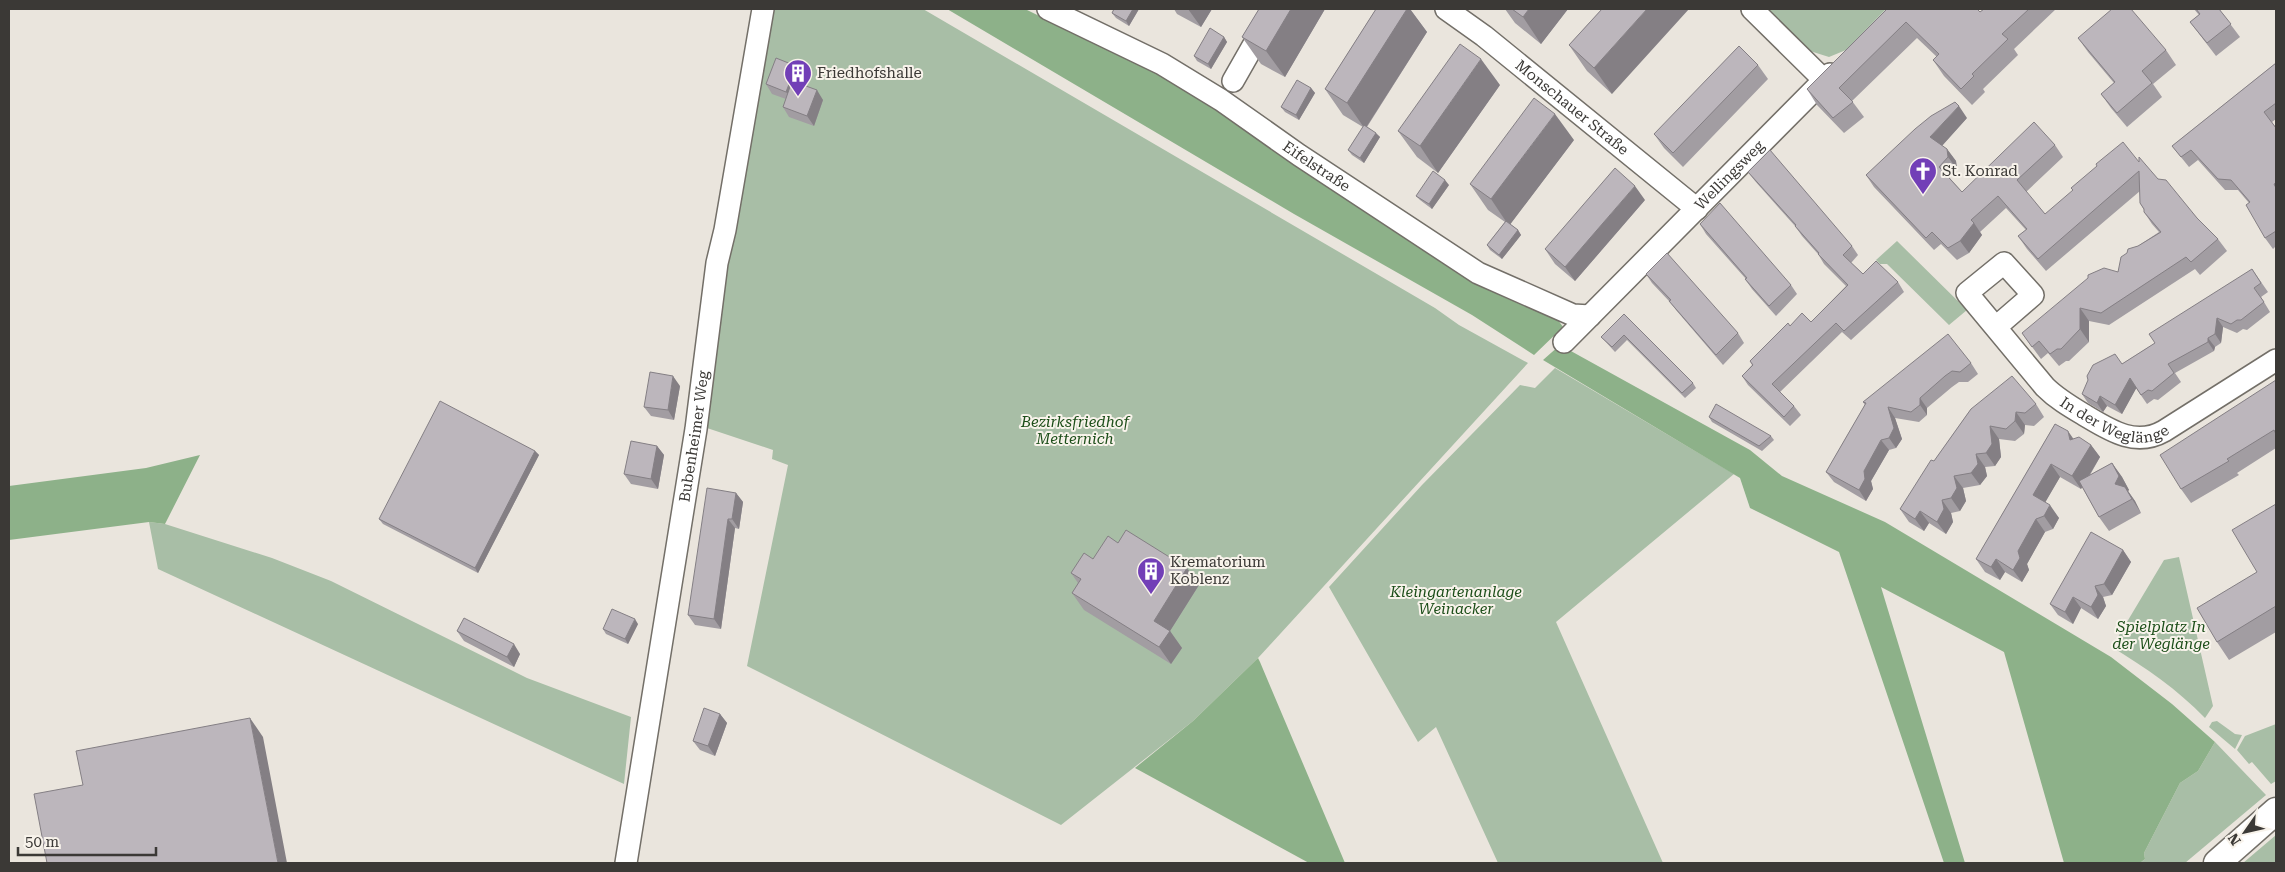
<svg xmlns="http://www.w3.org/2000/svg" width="2285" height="872" font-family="'Roboto Serif',serif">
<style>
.green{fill:#a8bea6}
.forest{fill:#8db189}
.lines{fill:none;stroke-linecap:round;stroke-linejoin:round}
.minor-casing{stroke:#736f68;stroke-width:24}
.major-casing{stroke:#736f68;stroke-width:29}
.minor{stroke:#fff;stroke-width:21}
.major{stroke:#fff;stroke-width:26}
.wall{fill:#a29da2}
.shaded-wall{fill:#847f84}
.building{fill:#bcb6bc;stroke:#847f84}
.labels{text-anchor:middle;stroke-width:4;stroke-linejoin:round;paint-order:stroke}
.poi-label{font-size:15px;fill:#3b3936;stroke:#f8f3eb;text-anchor:start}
.street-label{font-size:15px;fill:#3b3936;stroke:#f8f3eb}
.park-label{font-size:15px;font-style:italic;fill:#1c4e19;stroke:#f8f3eb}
</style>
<rect width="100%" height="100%" fill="#eae5dd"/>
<path class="green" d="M773 9H923L1435 308 1459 325 1528 363 1258 658 1193 721 1061 825 747 666 788 465 772 459 773 450 704 427 726 273Z
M1768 9H1886L1846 50 1829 57 1810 51Z
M1897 241 1967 310 1949 325 1887 264H1880L1876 260Z
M1555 368 1734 474 1556 622 1663 863H1498L1436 727 1418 742 1329 587 1422 485 1520 385 1535 388Z
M149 522 165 524 272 558 331 581 527 678 631 717 624 784 158 569Z
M2179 557 2213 706 2205 718C2177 689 2146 668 2112 647L2164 560Z
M2217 721 2235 734 2242 735 2235 749 2209 727 2212 722Z
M2276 724V781L2271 784 2252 762 2249 764 2237 750 2245 736Z
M2215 742 2266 795 2185 863H2140L2145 859 2144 853 2180 783 2198 771Z
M2276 835V863H2243Z"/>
<path class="forest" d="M947 9H1025L1156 73 1197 97 1460 275 1504 297 1558 320 1563 327 1534 355 1472 315 1294 214Z
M1560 345 1750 450 1782 476 1885 522 2111 657 2172 704 2215 742 2198 771 2180 783 2144 853 2145 859 2140 863H2064L2004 652 1881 587 1965 863H1944L1839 552 1750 508 1740 478 1543 360Z
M200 455 165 524 149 522 9 540V486L146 468Z
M1258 658 1260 662 1345 863H1309L1135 768 1193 721Z"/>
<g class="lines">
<g class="minor-casing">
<g id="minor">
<path id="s1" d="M1048 9 1162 64 1221 100 1299 155 1478 273 1573 315 1590 316"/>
<path id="s2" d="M1446 9 1484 36 1697 209"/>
<path d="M1752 9 1824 80"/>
<path d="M1233 81 1274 9"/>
<path id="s3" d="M1996 327 2033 295 2004 263 1967 293 2045 387C2057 399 2071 407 2086 416 2111 431 2136 447 2164 431L2276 360"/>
<path id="s4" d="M1564 342 1830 74"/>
<path id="s5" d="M626 863 696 429 717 263 725 230 763 9"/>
</g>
</g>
<g class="major-casing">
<path id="major" d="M2217 863 2276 811"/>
</g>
<use href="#minor" class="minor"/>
<use href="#major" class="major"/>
</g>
<path class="wall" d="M1114 9H1139L1129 26 1116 18 1112 13Z
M1174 9H1212L1201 27 1177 14Z
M1259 9H1325L1285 77 1261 64 1242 37Z
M1376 9H1410L1427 32 1367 127 1380 137 1364 163 1352 155 1348 150 1363 127 1343 115 1325 89Z
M1505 9H1568L1541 44 1515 23Z
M1602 9 1612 94 1587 71 1569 45Z
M1887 9 1980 12 1984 9H2056L2014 49 2018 55 1983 89 1985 92 1972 105 1944 76 1933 60 1937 57 1917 38 1852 101 1864 117 1844 133 1817 105 1807 89Z
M2194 9H2219L2240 37 2216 56 2190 22 2199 15Z
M1224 37 1227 42 1211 69 1197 61 1194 56Z
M2078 38 2166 50 2176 65 2153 84 2162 97 2127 127 2111 108 2101 94 2114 83 2088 52Z
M2276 63V119L2272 122 2276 128V246L2273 249 2265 238 2249 203 2238 190H2225L2198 160 2189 167 2172 146Z
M1758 65 1768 79 1683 167 1664 148 1654 134Z
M803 75 799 83 823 100 814 126 789 117 783 107 786 99 772 94 766 84Z
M1500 85 1438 173 1417 157 1398 131Z
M1311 88 1315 93 1299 120 1285 112 1281 107Z
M1967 118 1942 146 1947 149 1956 161 1957 169 1949 177 1962 192 2055 145 2063 157 2026 192 2045 214 2139 162 2158 179 2218 239 2227 251 2200 275 2195 269 2109 325 2089 321V342L2069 361H2066L2059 366 2048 353 2041 359 2022 333 2118 272 2138 246 2159 232 2152 224 2144 212V210L2140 203V191L2046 271 2027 249 2018 236 2026 230 2006 208 1980 232 1982 235 1969 253 1957 260 1941 244 1934 250 1874 187 1866 175Z
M1574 140 1510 224 1518 230 1521 235 1502 259 1490 250 1487 245 1505 222 1488 210 1470 184Z
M1748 172 1852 246 1858 255 1851 263 1863 274 1898 282 1904 292 1851 340 1842 332 1780 392 1794 406 1801 415 1790 426 1748 385 1742 376 1752 365 1750 361 1790 326 1811 322 1846 286 1824 264 1818 254 1802 236 1795 226 1755 181Z
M1449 185 1432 209 1420 200 1416 196Z
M1645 200 1575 281 1555 264 1545 249Z
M1700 224 1791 285 1797 294 1776 316 1752 289 1745 279H1746L1706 234Z
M2252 269 2268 292 2261 297 2270 312 2247 330 2243 329 2237 333 2223 327 2221 343 2215 347 2214 351 2175 373 2181 382 2158 400 2154 399 2147 404 2136 388 2122 414 2107 406 2103 412 2088 403 2082 394 2122 364 2155 343Z
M1646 274 1738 333 1744 343 1723 365 1676 310 1669 301 1652 283Z
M1624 314 1693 383 1696 388 1685 398 1627 340 1615 352 1605 341 1601 337Z
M1971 363 1978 374 1968 382H1959L1952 387 1927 408V415L1919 422 1895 418 1902 439 1896 448 1889 450 1871 481 1873 489 1866 501 1834 482 1826 472 1865 405 1863 402Z
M2276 380V448L2237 473 2239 475 2191 503 2181 489Z
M680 386 674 420 651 416 644 407Z
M2036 404 2044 417 2034 426 2025 425 2024 434 2015 441 1999 439 2001 457 1995 466 1985 467 1987 476 1980 485 1963 488 1966 501 1960 511 1951 513 1953 522 1946 534 1929 523 1924 531 1909 522 1900 509 1971 409Z
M1709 417 1771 436 1774 440 1762 451 1712 422Z
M2055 424 2073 439 2091 445 2100 457 2090 475 2112 463 2122 477 2129 490 2128 491 2135 501 2141 513 2109 531 2099 517 2082 487 2081 489 2060 477 2045 502 2059 518 2053 529 2045 532 2027 564 2029 570 2022 582 2005 572 2000 580 1985 572 1976 559Z
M657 446 664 455 658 489 631 484 624 474Z
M535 451 539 455 478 573 383 524 379 519Z
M736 493 743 502 739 529 735 528 721 629 695 625 688 615Z
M2276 504V632L2229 660 2217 642 2257 572Z
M1118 543 1199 585 1170 631 1182 648 1171 664 1084 610 1072 593 1078 583 1071 573Z
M2123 550 2131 562 2112 595 2103 597 2106 606 2098 619 2081 608 2073 624 2058 615 2050 604Z
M638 624 628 644 606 634 603 629Z
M457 631 520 654 514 667 464 641Z
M720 714 727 723 715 756 700 750 693 741Z"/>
<path class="shaded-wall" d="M1133 9H1139L1129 26 1126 21Z
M1188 9H1212L1201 27Z
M1291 9H1325L1285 77 1266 51Z
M1407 9H1410L1427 32 1365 129 1347 103Z
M1529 9H1568L1541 44 1523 17Z
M1647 9H1689L1612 94 1594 68Z
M1224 37 1227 42 1211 69 1208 64Z
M1481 59 1500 85 1438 173 1420 146Z
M796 66 803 75 793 101 786 92Z
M1311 88 1315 93 1299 120 1296 115Z
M817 90 823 100 814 126 807 116Z
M1959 106 1967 118 1939 149 1930 137Z
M1555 114 1574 140 1509 226 1491 199Z
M1376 133 1380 137 1364 163 1360 158Z
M1947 149 1956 161 1957 169 1948 157Z
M1445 180 1449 185 1432 209 1429 204Z
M1635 186 1645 200 1575 281 1565 267Z
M1974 223 1982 235 1969 253 1960 241Z
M1518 230 1521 235 1502 259 1499 255Z
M2080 308 2089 321V342L2080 329Z
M2217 318 2223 327 2221 343 2215 334Z
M2208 338 2215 347 2214 351 2208 342Z
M673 376 680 386 674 420 668 410Z
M2130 378 2137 387 2122 414 2115 405Z
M2100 396 2107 406 2103 412 2097 403Z
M1920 398 1927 408V415L1920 405Z
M1888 407 1895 418 1902 439 1896 448 1889 438Z
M2016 412 2025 425 2024 434 2015 421Z
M1990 426 1999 439 2001 457 1995 466 1986 453Z
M2068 431 2077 444 2070 440Z
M1881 440 1889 450 1871 481 1873 489 1866 501 1859 490 1864 471Z
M2091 445 2100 457 2081 489 2072 476Z
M657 446 664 455 658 489 651 479Z
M535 451 539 455 478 573 475 568Z
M1976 454 1985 467 1987 476 1980 485 1971 473Z
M2112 463 2122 477 2129 490 2128 491 2135 501 2141 513 2132 499 2115 484Z
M2051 464 2060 477 2042 508 2033 495Z
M1954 476 1963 488 1966 501 1960 511 1951 498Z
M736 493 743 502 739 529 732 519Z
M1942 500 1951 513 1953 522 1946 534 1937 522Z
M2050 505 2059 518 2053 529 2044 516Z
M1920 511 1929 523 1924 531 1915 519Z
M728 519 735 528 721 629 714 619Z
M2036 519 2045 532 2027 564 2029 570 2022 582 2013 570 2018 551Z
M2123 550 2131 562 2112 595 2104 584Z
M1996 559 2005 572 2000 580 1991 567Z
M1187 568 1199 585 1170 631 1182 648 1171 664 1159 647 1154 621Z
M2095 586 2103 597 2106 606 2098 619 2091 607Z
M2073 597 2081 608 2073 624 2065 612Z
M635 619 638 624 628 644 625 639Z
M514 644 520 654 514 667 507 657Z
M720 714 727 723 715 756 708 746Z
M250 718 263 737 287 863H278Z"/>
<path class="building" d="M1114 9H1133L1126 21 1112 13Z
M1259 9H1291L1266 51 1242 37Z
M1376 9H1407L1347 103 1325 89Z
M1512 9H1529L1523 17Z
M1602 9H1647L1594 68 1569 45Z
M1887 9H1977L1980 12 1984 9H2029L2002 34 2008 39 1972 74 1974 76 1961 89 1933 60 1939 54 1906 22 1839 88 1853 102 1833 118 1807 89Z
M2112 9H2131L2166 50 2142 71 2152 83 2117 113 2101 94 2115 82 2078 38Z
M2196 9H2219L2231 24 2207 43 2190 22 2200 14Z
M1210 28 1224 37 1208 64 1194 56Z
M1460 44 1481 59 1420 146 1398 131Z
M1739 46 1758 65 1673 153 1654 134Z
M776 58 796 66 786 92 766 84Z
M2276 63V103L2264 112 2276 128V183L2274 184 2276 188V231L2265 238 2246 205 2250 202 2231 180 2218 179 2191 150 2181 157 2172 146Z
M1297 80 1311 88 1296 115 1281 107Z
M792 81 817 90 807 116 783 107Z
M1534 98 1555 114 1491 199 1470 184Z
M1955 102 1959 106 1930 137 1947 149 1948 157 1939 167 1962 192 2034 122 2055 145 2017 180 2045 214 2073 190 2071 188 2097 166 2096 164 2123 142 2139 162V157L2158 179 2166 180 2197 218 2218 239 2191 262 2186 257 2101 313 2080 308V329L2061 349H2057L2050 354 2039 341 2032 347 2022 333 2088 278V275L2104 268 2118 272 2121 257 2127 253 2128 249 2138 246 2161 232 2144 212V209L2140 203 2139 171 2038 259 2018 236 2027 229 1998 196 1971 220 1974 223 1960 241 1948 248 1932 232 1926 238 1866 175 1915 129 1931 116Z
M1364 125 1376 133 1360 158 1348 150Z
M1770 150 1852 246 1843 255 1863 274 1876 261 1898 282 1844 331 1836 323 1772 384 1794 406 1784 417 1742 376 1753 365 1750 361 1788 323 1790 326 1802 313 1811 322 1848 285 1818 254 1819 253 1795 226 1796 225 1748 172Z
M1615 168 1635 186 1565 267 1545 249Z
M1433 171 1445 180 1429 204 1416 196Z
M1720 203 1791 285 1769 306 1745 279 1747 278 1700 224Z
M1506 221 1518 230 1499 255 1487 245Z
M1667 253 1738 333 1716 355 1669 301 1671 300 1646 274Z
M2252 269 2261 283 2254 288 2264 302 2241 320H2237L2231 324 2217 318 2215 334 2208 338V342L2168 364 2174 373 2152 391 2148 390 2141 395 2130 378 2115 405 2100 396 2097 403 2082 394 2088 380 2087 376 2093 365 2115 354 2122 364 2155 343 2149 334Z
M1624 314 1693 383 1682 393 1624 335 1612 347 1601 337Z
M1948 334 1971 363 1960 372 1952 371 1945 376 1920 398V405L1911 412 1888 407 1894 428 1889 438 1881 440 1864 471 1865 479 1859 490 1826 472 1866 403 1863 402Z
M650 372 673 376 668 410 644 407Z
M2012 376 2036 404 2025 413 2016 412 2015 421 2006 429 1990 426 1992 444 1986 453 1976 454 1978 464 1971 473 1954 476 1957 488 1951 498 1942 500 1944 509 1937 522 1920 511 1915 519 1900 509 1931 460 1934 461 1971 409Z
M2276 380V434L2274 430 2227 459 2229 461 2181 489 2160 455Z
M440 401 535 451 475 568 379 519Z
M1716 404 1771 436 1759 446 1709 417Z
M2055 424 2068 431 2070 440 2079 437 2091 445 2072 476 2051 464 2033 495 2050 505 2044 516 2036 519 2018 551 2020 558 2013 570 1996 559 1991 567 1976 559Z
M631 441 657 446 651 479 624 474Z
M2112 463 2119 476 2115 484 2125 487 2132 499 2099 517 2079 481Z
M707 488 736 493 732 519H728L714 619 688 615Z
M2276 504V606L2217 642 2197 608 2257 572 2232 530Z
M1126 530 1187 568 1154 621 1170 631 1159 647 1072 593 1081 579 1071 573 1084 553 1093 559 1108 536 1118 543Z
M2091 532 2123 550 2104 584 2095 586 2098 595 2091 607 2073 597 2065 612 2050 604Z
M612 609 635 619 625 639 603 629Z
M464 618 514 644 507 657 457 631Z
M704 708 720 714 708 746 693 741Z
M250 718 278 863H47L34 794 83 785 76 751Z"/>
<defs>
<g id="building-pin" transform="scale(1.4375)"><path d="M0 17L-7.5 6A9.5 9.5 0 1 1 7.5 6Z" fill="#723fb7" stroke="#f8f3eb"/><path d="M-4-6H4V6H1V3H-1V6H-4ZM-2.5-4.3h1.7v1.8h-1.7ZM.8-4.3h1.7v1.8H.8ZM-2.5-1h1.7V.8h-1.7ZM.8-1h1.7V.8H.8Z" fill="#fff"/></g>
<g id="church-pin" transform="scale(1.4375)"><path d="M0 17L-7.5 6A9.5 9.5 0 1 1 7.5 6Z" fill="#723fb7" stroke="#f8f3eb"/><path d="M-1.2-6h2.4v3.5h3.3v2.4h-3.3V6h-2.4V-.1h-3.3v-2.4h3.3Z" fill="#fff"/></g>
</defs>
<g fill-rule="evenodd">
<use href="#building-pin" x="798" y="73"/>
<use href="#church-pin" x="1923" y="171"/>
<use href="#building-pin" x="1151" y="571"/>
</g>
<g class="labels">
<g class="poi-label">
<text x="817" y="78">Friedhofshalle</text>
<text x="1942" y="176">St. Konrad</text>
<text x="1170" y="567">Krematorium<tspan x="1170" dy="17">Koblenz</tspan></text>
</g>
<g class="street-label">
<text dy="5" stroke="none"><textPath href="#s2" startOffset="160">Monschauer Straße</textPath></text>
<text dy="5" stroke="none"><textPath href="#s1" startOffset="312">Eifelstraße</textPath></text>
<text dy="5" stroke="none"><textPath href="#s4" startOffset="235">Wellingsweg</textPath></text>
<text dy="5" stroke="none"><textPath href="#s3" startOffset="342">In der Weglänge</textPath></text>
<text dy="5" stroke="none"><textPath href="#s5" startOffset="432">Bubenheimer Weg</textPath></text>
</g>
<g class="park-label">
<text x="1075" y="427">Bezirksfriedhof<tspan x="1075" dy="17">Metternich</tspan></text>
<text x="1456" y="597">Kleingartenanlage<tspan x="1456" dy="17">Weinacker</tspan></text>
<text x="2161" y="632">Spielplatz In<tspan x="2161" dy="17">der Weglänge</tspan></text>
</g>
</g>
<rect width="2285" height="872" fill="none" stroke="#3b3936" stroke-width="20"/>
<g transform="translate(2245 832) rotate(236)" stroke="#f8f3eb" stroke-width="4" paint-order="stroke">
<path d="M0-4L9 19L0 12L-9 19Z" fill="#3b3936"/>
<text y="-8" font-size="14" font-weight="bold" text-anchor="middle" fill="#3b3936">N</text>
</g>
<path d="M18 847v8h138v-8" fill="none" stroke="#3b3936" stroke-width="2.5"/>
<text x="25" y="847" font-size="15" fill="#3b3936" stroke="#f8f3eb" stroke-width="4" paint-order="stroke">50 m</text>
</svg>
